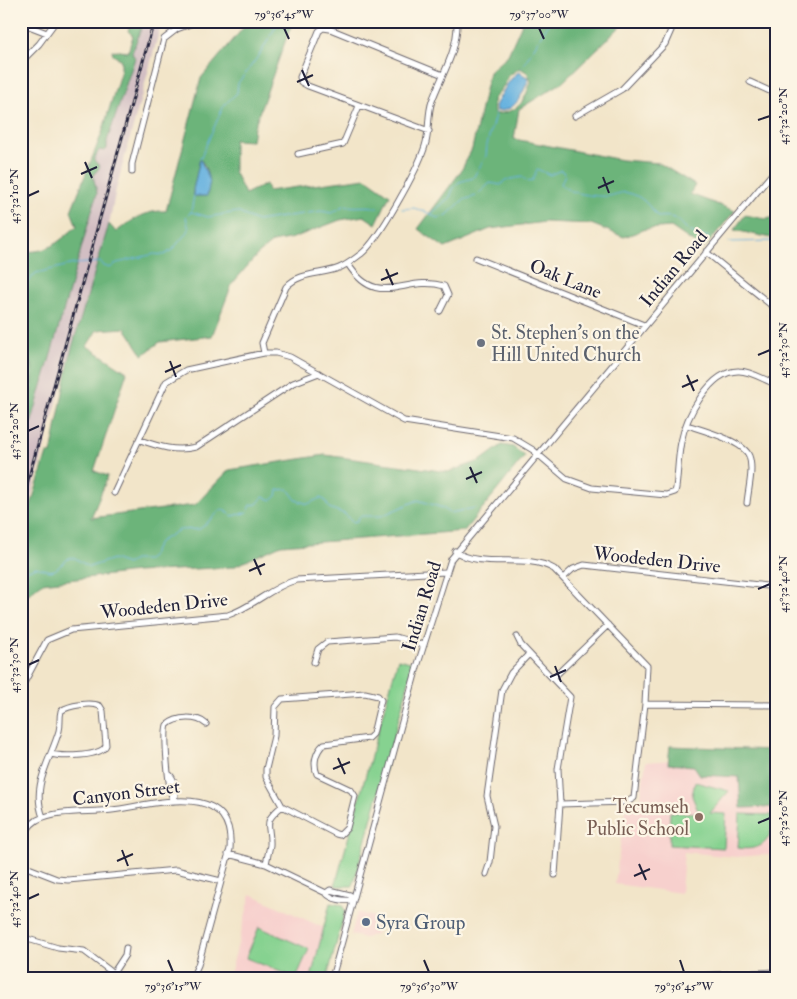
<svg xmlns="http://www.w3.org/2000/svg" width="797" height="999" font-family="'IM FELL Double Pica',serif">
<style>
.built{fill:#f7d0cd}
.industrial{fill:#d2bec3}
.green{fill:#86d290;stroke:#547a66}
.forest{fill:#6cb47a;stroke:#476b5a;fill-rule:evenodd}
.water{fill:#67b2df;stroke:#446a8d}
.lines{fill:none;stroke-linecap:round;stroke-linejoin:round}
.stream{stroke:#67b2df;stroke-width:1}
.minor-casing{stroke:#6b666d;stroke-width:7}
.minor{stroke:#fff;stroke-width:5}
.rail-casing{stroke:#22223b;stroke-width:3}
.rail{stroke:#fcf5e5;stroke-width:1;stroke-dasharray:4;stroke-linecap:butt}
.ticks{fill:none;stroke:#22223b;stroke-width:2}
.worship-dot{fill:#6b7280;stroke:#fcf5e5;stroke-width:2}
.education-dot{fill:#8d6e63;stroke:#fcf5e5;stroke-width:2}
.service-dot{fill:#5c6f8a;stroke:#fcf5e5;stroke-width:2}
.labels{text-anchor:middle;stroke-width:4.5;stroke-linejoin:round;paint-order:stroke}
.street-label{font-size:19px;fill:#22223b;stroke:#fcf5e5}
.worship-label{font-size:19px;fill:#5b616d;stroke:#fcf5e5;text-anchor:start}
.education-label{font-size:19px;fill:#785e54;stroke:#fcf5e5;text-anchor:end}
.service-label{font-size:19px;fill:#4e5e75;stroke:#fcf5e5;text-anchor:start}
.neatline{fill:none;stroke:#22223b;stroke-width:2}
.ticks-label{font-size:12px;text-anchor:middle;fill:#22223b}
</style>
<rect width="100%" height="100%" fill="#fcf5e5"/>
<filter id="ink" filterUnits="userSpaceOnUse"><feTurbulence type="fractalNoise" baseFrequency=".02" numOctaves="2"/><feDisplacementMap in="SourceGraphic" scale="10" xChannelSelector="R" yChannelSelector="G"/><feConvolveMatrix kernelMatrix="1 2 1 2 8 2 1 2 1" color-interpolation-filters="sRGB"/></filter>
<filter id="wash" filterUnits="userSpaceOnUse"><feTurbulence type="fractalNoise" baseFrequency=".0096" numOctaves="4" result="noise"/><feDisplacementMap in="SourceGraphic" scale="20" xChannelSelector="R" yChannelSelector="G"/><feGaussianBlur stdDeviation="1.12" result="paint"/><feColorMatrix in="noise" values="0 0 0 0 0 0 0 0 0 0 0 0 0 0 0 0 0 1.4 0 .05"/><feComposite in="paint" operator="in"/></filter>
<g filter="url(#wash)">
<rect width="100%" height="100%" fill="#f2e5c9"/>
<path class="built" d="M763 753 776 824V854L736 857 684 852 681 893 615 884 625 810 634 807 640 801 646 762Z
M251 894 324 928 311 978H229Z
M357 912 380 919 376 934 365 938 351 935Z"/>
<path class="industrial" d="M131 21H162L116 189 109 224 71 351 21 534V459L60 313 77 226 71 211 102 133 121 70V60L113 55 112 50 128 52 133 36 128 31Z"/>
<path class="green" d="M21 351C44 363 29 403 24 423L21 422Z
M398 659 414 663 353 886H335Z
M695 782 729 791 710 813 726 814 724 848 669 845 670 812 699 813 692 796Z
M740 814 772 815C774 839 763 852 738 848Z
M330 903 342 905 345 911 327 978H311Z
M259 927 309 949 296 978 246 958Z"/>
<path class="forest" d="M131 21H144L132 53 135 58 107 141V149L104 151 99 150 94 160 100 167 93 175 97 193 31 424 24 423C28 403 44 363 21 351V251C48 254 58 242 77 226L71 211 102 133 121 70V60L113 55 112 50 128 52 133 36 128 31Z
M249 21H295L289 31 254 127 252 141 234 140V171L245 194 266 184 268 191 366 178 390 195 376 224 364 216 340 220 293 238 273 242 257 255 232 284 212 336 160 342 143 355 125 328 97 330 87 346 127 372 94 471 108 476 91 518 195 505 229 470 325 455 448 472 480 461 502 445 513 447 525 456 464 531 281 545 233 567 136 572 42 583 21 600V537L47 453 51 454 71 351 109 224 116 232C132 220 146 210 166 211L201 78ZM200 159C209 169 209 184 206 196H194L193 190Z
M523 21H626L563 82 519 109 514 139 622 160 659 163 695 185 690 194 735 211 703 249 671 227 646 229 624 237 591 224 545 222 490 229 445 248 418 229 461 171 472 149 489 72 508 55ZM520 68 528 73 531 82C523 104 519 112 494 114L493 100 505 84 508 76Z
M745 215 766 219 776 217V239L734 230Z
M670 746 772 750 776 781 774 807 741 808 739 777 700 775 694 766 668 764Z"/>
<path class="water" d="M519 72 527 77 528 81C521 97 515 112 496 111L495 106C501 96 509 77 519 72Z
M200 159 210 181 207 196H194L193 190Z"/>
<g class="lines">
<path class="stream" d="M519 72 550 21
M200 159 224 105 237 93 238 83 260 54 279 21
M402 209 414 208 431 214 450 197 453 189 459 182 473 178 486 156 487 145 496 111
M191 212 194 196
M431 214 437 218 446 216 463 200 476 196 490 183 501 185 505 180 522 177 527 181 533 180 537 169 550 175 561 170 565 174 561 184C568 194 597 197 609 196 615 195 623 191 628 193 643 196 649 206 658 217 677 215 677 220 689 231 694 234 703 236 709 237
M729 242 776 241
M21 289 36 273 74 264 101 262 104 266 110 268 117 263 154 254 164 255 172 250 189 230 186 217 191 212 208 217 237 212 257 221 321 211 332 213 345 205C358 209 364 204 378 208
M21 573 36 567 50 571 55 570 69 558H75L89 567 113 559 127 564 134 560H147L151 557 159 542 179 530 200 529 222 509 233 516 248 512 251 505 257 504 263 497 272 500 277 496 278 490 288 489 296 500 308 504 320 498 325 500 329 508 345 514 352 522 357 521 360 516H381L418 500 443 508 449 513 475 508"/>
</g>
</g>
<g filter="url(#ink)">
<g class="lines">
<g class="minor-casing">
<path id="minor" d="M21 23 47 33
M21 62 39 44 56 21
M750 82 776 94
M575 116 622 89 665 44 675 21
M429 131 308 86 301 82 300 77 319 31 323 28 330 29 443 75
M298 154 343 144 359 106
M132 172V164L164 39 177 29 198 21
M706 252 776 309
M476 258 644 325
M348 264C378 311 405 274 444 286L448 295 440 311
M264 353 262 343 286 287C299 272 321 275 339 268 347 265 354 259 361 254 379 240 418 169 425 146 430 131 427 115 432 101 442 74 458 51 457 21
M687 425C702 430 744 441 749 456 754 469 748 490 747 503
M140 440C160 447 175 452 196 447L293 383 319 373
M114 493 166 382 186 370 264 353H276L290 357 404 421 513 438 533 450 567 479 592 488 666 495 675 492 676 488C678 473 678 457 681 442 686 417 710 370 739 371 751 371 764 380 776 384
M455 551C481 570 525 552 554 569L647 666 645 704 634 798 627 802 560 804
M563 578 573 569 584 565 776 587
M517 637 521 645 570 697 558 769 560 804 555 875
M314 662 318 649 327 642 395 637 424 645
M553 678 608 625
M25 681 47 640 71 630 228 615C253 607 271 587 296 580L445 572
M365 693 378 696 381 700 373 734 369 738 324 744C315 752 313 764 317 774L351 790 355 796 347 828 340 835 336 834 282 806 266 777V769L274 736 275 707 282 699Z
M645 704 776 705
M170 775C176 781 176 793 174 801
M174 801C168 793 164 734 167 725 177 716 197 716 206 724
M43 817C31 786 50 761 59 731 61 724 59 718 61 711 69 705 91 702 100 706L103 711 106 745C102 757 62 757 51 754
M21 841C25 833 29 825 37 820 58 809 89 813 112 810 153 805 235 778 230 849L198 965 192 978
M228 854 266 864 326 893C332 900 345 901 353 900
M266 864C267 858 269 851 270 845 271 823 261 824 282 806
M21 865 57 879 68 880 176 870 221 881
M486 874 490 862 494 826 487 796 502 690 511 673 529 654
M326 893 330 890 350 895 353 900
M21 937 58 948 84 951 113 973
M110 978 125 955 126 948
M332 978 417 667 451 559 776 169
M654 978 776 972"/>
</g>
<use href="#minor" class="minor"/>
<g class="rail-casing">
<path id="rail" d="M21 506 154 21"/>
</g>
<use href="#rail" class="rail"/>
</g>
</g>
<path class="ticks" d="M284 28 289 39M539 28 544 39M302 70 309 86M297 82 313 75M758 120 770 116M85 162 92 178M81 174 97 167M603 177 609 193M598 188 614 181M28 196 39 191M386 269 393 285M381 280 398 273M758 355 770 350M170 361 176 377M165 372 181 365M687 375 694 391M682 387 698 380M28 431 39 426M470 467 477 483M466 479 482 472M254 559 261 575M249 571 265 564M758 589 770 584M28 665 39 660M555 666 561 682M550 677 566 670M338 758 345 774M333 769 350 762M758 823 770 818M122 850 128 866M117 861 133 854M639 864 646 880M634 876 650 869M28 899 39 894M168 960 173 972M424 960 429 972M680 960 684 972"/>
<circle class="worship-dot" cx="481" cy="343" r="5"/>
<circle class="education-dot" cx="699" cy="817" r="5"/>
<circle class="service-dot" cx="366" cy="922" r="5"/>
<g class="labels">
<g class="street-label">
<text transform="translate(673 268) rotate(-50)" y="7">Indian Road</text>
<text transform="translate(566 278) rotate(22)" y="7">Oak Lane</text>
<text transform="translate(657 559) rotate(6)" y="7">Woodeden Drive</text>
<text transform="translate(164 605) rotate(-6)" y="7">Woodeden Drive</text>
<text transform="translate(421 606) rotate(-73)" y="7">Indian Road</text>
<text transform="translate(126 792) rotate(-7)" y="7">Canyon Street</text>
</g>
<g class="worship-label">
<text x="491" y="339">St. Stephen's on the<tspan x="491" dy="22">Hill United Church</tspan></text>
</g>
<g class="education-label">
<text x="689" y="813">Tecumseh<tspan x="689" dy="22">Public School</tspan></text>
</g>
<g class="service-label">
<text x="376" y="929">Syra Group</text>
</g>
</g>
<rect width="797" height="999" fill="none" stroke="#fcf5e5" stroke-width="55"/>
<rect x="28" y="28" width="742" height="944" class="neatline"/>
<g class="ticks-label">
<text x="284" y="18">79°36'45"W</text>
<text x="539" y="18">79°37'00"W</text>
<text transform="translate(783 116) rotate(-90)" y="4">43°32'20"N</text>
<text transform="translate(14 196) rotate(-90)" y="4">43°32'10"N</text>
<text transform="translate(783 350) rotate(-90)" y="4">43°32'30"N</text>
<text transform="translate(14 431) rotate(-90)" y="4">43°32'20"N</text>
<text transform="translate(783 584) rotate(-90)" y="4">43°32'40"N</text>
<text transform="translate(14 665) rotate(-90)" y="4">43°32'30"N</text>
<text transform="translate(783 818) rotate(-90)" y="4">43°32'50"N</text>
<text transform="translate(14 899) rotate(-90)" y="4">43°32'40"N</text>
<text x="173" y="990">79°36'15"W</text>
<text x="429" y="990">79°36'30"W</text>
<text x="684" y="990">79°36'45"W</text>
</g>
</svg>
